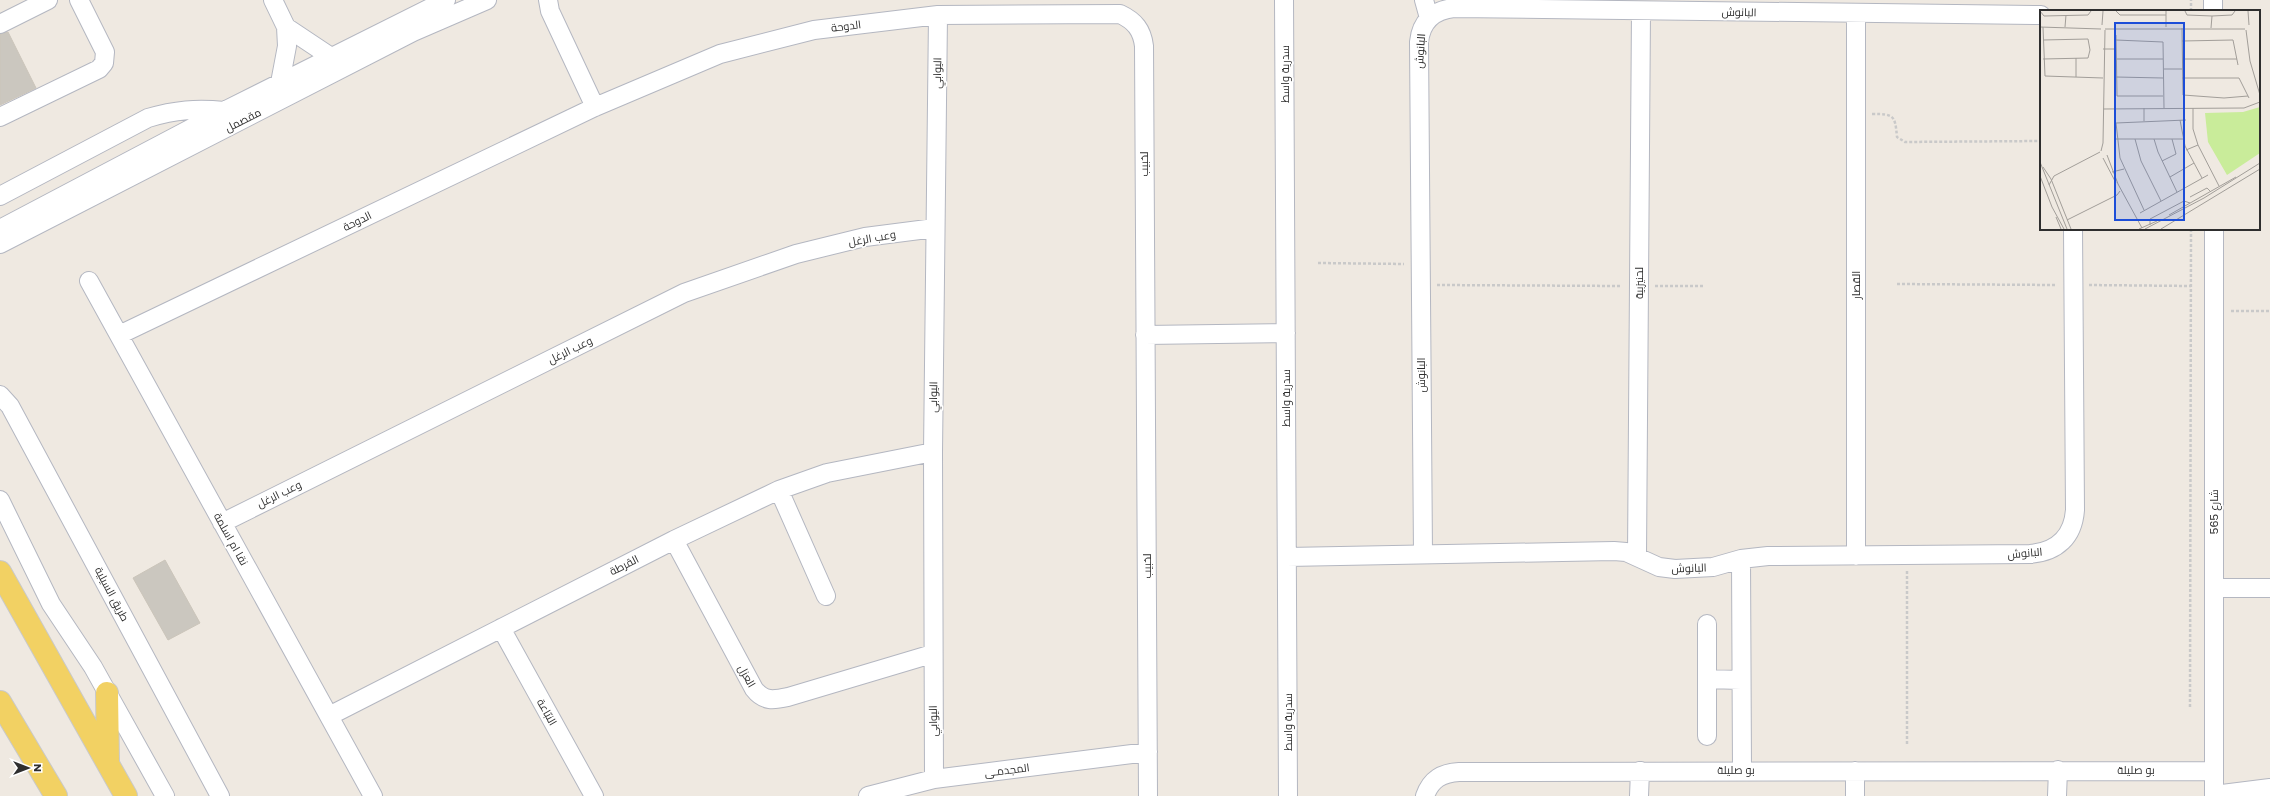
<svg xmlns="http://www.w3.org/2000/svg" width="2270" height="796" font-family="Poppins,Cairo,sans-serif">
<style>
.building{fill:#cbc7bf;stroke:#cbc5ba}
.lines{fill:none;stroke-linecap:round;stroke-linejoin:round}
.minor-casing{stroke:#b4b7c1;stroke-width:20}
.major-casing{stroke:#c9c9c9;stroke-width:24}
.path{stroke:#c9c9c9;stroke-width:2.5;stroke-dasharray:3 2;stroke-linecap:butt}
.minor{stroke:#fff;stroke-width:18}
.major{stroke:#f2d163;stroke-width:22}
.labels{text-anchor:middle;stroke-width:3.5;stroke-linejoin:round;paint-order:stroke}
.street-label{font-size:11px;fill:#2e2e2e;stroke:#fff}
.inset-road{fill:none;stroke:#a29e99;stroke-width:1}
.view{fill:#1d4ed8;fill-opacity:0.15;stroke:#1d4ed8;stroke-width:2}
.inset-edge{fill:none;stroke:#2e2e2e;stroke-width:2}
</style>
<rect width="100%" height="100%" fill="#efe9e1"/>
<path class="building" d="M8 32 36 88 0 105V34Z
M165 560 200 623 168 640 133 578Z"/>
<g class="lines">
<g class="minor-casing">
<path id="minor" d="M273 0 286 27 287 46 280 83
M548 0 550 11 595 107
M1284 0 1288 796
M1424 0 1429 18
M2213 0V11
M1856 14V556
M0 24 48 0
M286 27 331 57
M0 117 99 69 104 63 105 52 79 0
M0 196 148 118C175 110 197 108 224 111
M0 229 224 111 446 0
M2214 229V796
M0 244 413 32 487 0
M89 281 373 796
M119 335 595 107 720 54 814 30 938 15 1120 14C1135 21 1142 30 1144 46L1148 796
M1145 335 1286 333
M0 395 10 406 220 796
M779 490 826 596
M0 500 51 604 93 667 165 796
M222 523 684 293 796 254 865 237 935 228
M674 540 754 689C764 702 774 700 788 697L932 654
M1423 554 1419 42C1421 22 1433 10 1454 8L2041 15
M1637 556 1641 11
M1287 557 1614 551 1626 552 1659 567 1675 569 1713 567 1741 559 1768 556 2030 554C2057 552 2073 537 2075 510L2073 229
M1741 559 1742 770
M2214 588H2270
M1707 624V736
M501 628 594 796
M1707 679 1741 680
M329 716 674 540 779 490 827 473 933 452
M1855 771V796
M934 779 933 452 938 15
M2214 795 2270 788
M868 796 934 779 1148 752
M1425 796C1431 779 1442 773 1459 772L2214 771
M1639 796 1640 771
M2057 796 2058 770"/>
</g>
<g class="major-casing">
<path id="major" d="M0 572 126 796
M107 693 108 762
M0 702 56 796"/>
</g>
<path class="path" d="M2191 11V0
M1872 114C1894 114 1895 115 1897 137L1905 142 2041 141
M1318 263 1404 264
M1897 284 2056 285
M1437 285 1622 286
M2089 285 2191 286
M1655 286H1704
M2231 311H2270
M1907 571V745
M2190 707 2191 229"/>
<use href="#minor" class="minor"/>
<use href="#major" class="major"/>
</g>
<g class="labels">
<g class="street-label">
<text transform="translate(1739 12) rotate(1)" y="4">البانوش</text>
<text transform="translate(846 26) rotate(-7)" y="4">الدوحة</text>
<text transform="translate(1420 51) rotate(-86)" y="4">البانوش</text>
<text transform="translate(937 73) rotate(-89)" y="4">اليوابي</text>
<text transform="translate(1285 74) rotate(-90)" y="4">سدرية واسط</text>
<text transform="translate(243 120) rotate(-27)" y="4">مقصمل</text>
<text transform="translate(1144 164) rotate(-90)" y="4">لخبيب</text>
<text transform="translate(357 221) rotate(-26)" y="4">الدوحة</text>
<text transform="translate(872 238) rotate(-10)" y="4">وعب الرغل</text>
<text transform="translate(1639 283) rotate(-90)" y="4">لحنيزبية</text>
<text transform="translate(1856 285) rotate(-90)" y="4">القصار</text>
<text transform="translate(570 350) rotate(-26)" y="4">وعب الرغل</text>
<text transform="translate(1421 375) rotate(-90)" y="4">البانوش</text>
<text transform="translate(933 397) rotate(-89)" y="4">اليوابي</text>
<text transform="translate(1286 398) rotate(-90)" y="4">سدرية واسط</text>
<text transform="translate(279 494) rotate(-26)" y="4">وعب الرغل</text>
<text transform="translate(2214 512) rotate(-90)" y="4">شارع 565</text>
<text transform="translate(231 539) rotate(61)" y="4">نقا ام اسلمة</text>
<text transform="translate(2025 553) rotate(-5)" y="4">البانوش</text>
<text transform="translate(624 565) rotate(-27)" y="4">القرطة</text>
<text transform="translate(1147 566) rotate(-90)" y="4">لخبيب</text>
<text transform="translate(1689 568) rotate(-2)" y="4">البانوش</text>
<text transform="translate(112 594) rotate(62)" y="4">طريق السيلية</text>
<text transform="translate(747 676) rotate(61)" y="4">العزل</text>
<text transform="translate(547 712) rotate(61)" y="4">النبّاعة</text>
<text transform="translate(933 721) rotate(-91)" y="4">اليوابي</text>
<text transform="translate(1288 722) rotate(-90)" y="4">سدرية واسط</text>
<text transform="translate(1007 770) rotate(-7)" y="4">المجدمـى</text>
<text x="1736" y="774">بو صليلة</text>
<text x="2136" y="774">بو صليلة</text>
</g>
</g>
<g transform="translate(2040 10)">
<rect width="220" height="220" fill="#efe9e1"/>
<path d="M220 97V143L187 165 168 132 165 103 203 102Z" fill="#c9ec9a"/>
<path class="inset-road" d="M0 1 4 6 48 5 51 1M76 1 80 5H126M145 1 147 5 172 6 192 5 195 1M208 1 209 15M62 15 63 1M0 17 61 19M3 17 5 66 63 68M25 17 26 5M126 17V1M142 18 143 85 184 88 208 86M171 18 172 6M65 19H205M206 20 210 51 220 85M76 25 77 86H123M3 30 48 29 50 40 48 48 3 49M76 30 123 32 124 98M142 31 193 30 198 55M63 39H76M36 48V67M77 49H123M142 49H197M124 59H142M76 67 123 68M142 68H199L209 88M104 98V111M153 98V119L158 135 179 176M63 99 204 98 220 92M140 110 145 136 162 168M76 129H143M95 129 101 151 121 191M114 129 118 142 137 182M146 140 158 135M61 141 63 133 65 20M67 145 78 174 102 218M63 148 76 173M122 151 136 144 132 129M0 152 27 219M3 157 11 169 31 219M72 162 84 159M0 166 12 197M130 167 154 153M9 175 14 166 60 142M150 187 167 178 170 181M12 197 24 219M104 200 80 148 76 113 146 110M100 203 168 165M129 205 196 167M16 207 21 219M27 210 77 185 80 181M110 215V209L144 191 150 193M99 219 117 211M105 219 164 188 220 153M121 219 220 159"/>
<path class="view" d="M75 13H144V210H75Z"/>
<rect width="220" height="220" class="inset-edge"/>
</g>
<g transform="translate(28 768) rotate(90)" stroke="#ffffff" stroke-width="3" paint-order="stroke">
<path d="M0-3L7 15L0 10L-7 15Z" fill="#2e2e2e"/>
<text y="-6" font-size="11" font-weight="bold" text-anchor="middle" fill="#2e2e2e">N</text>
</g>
</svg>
